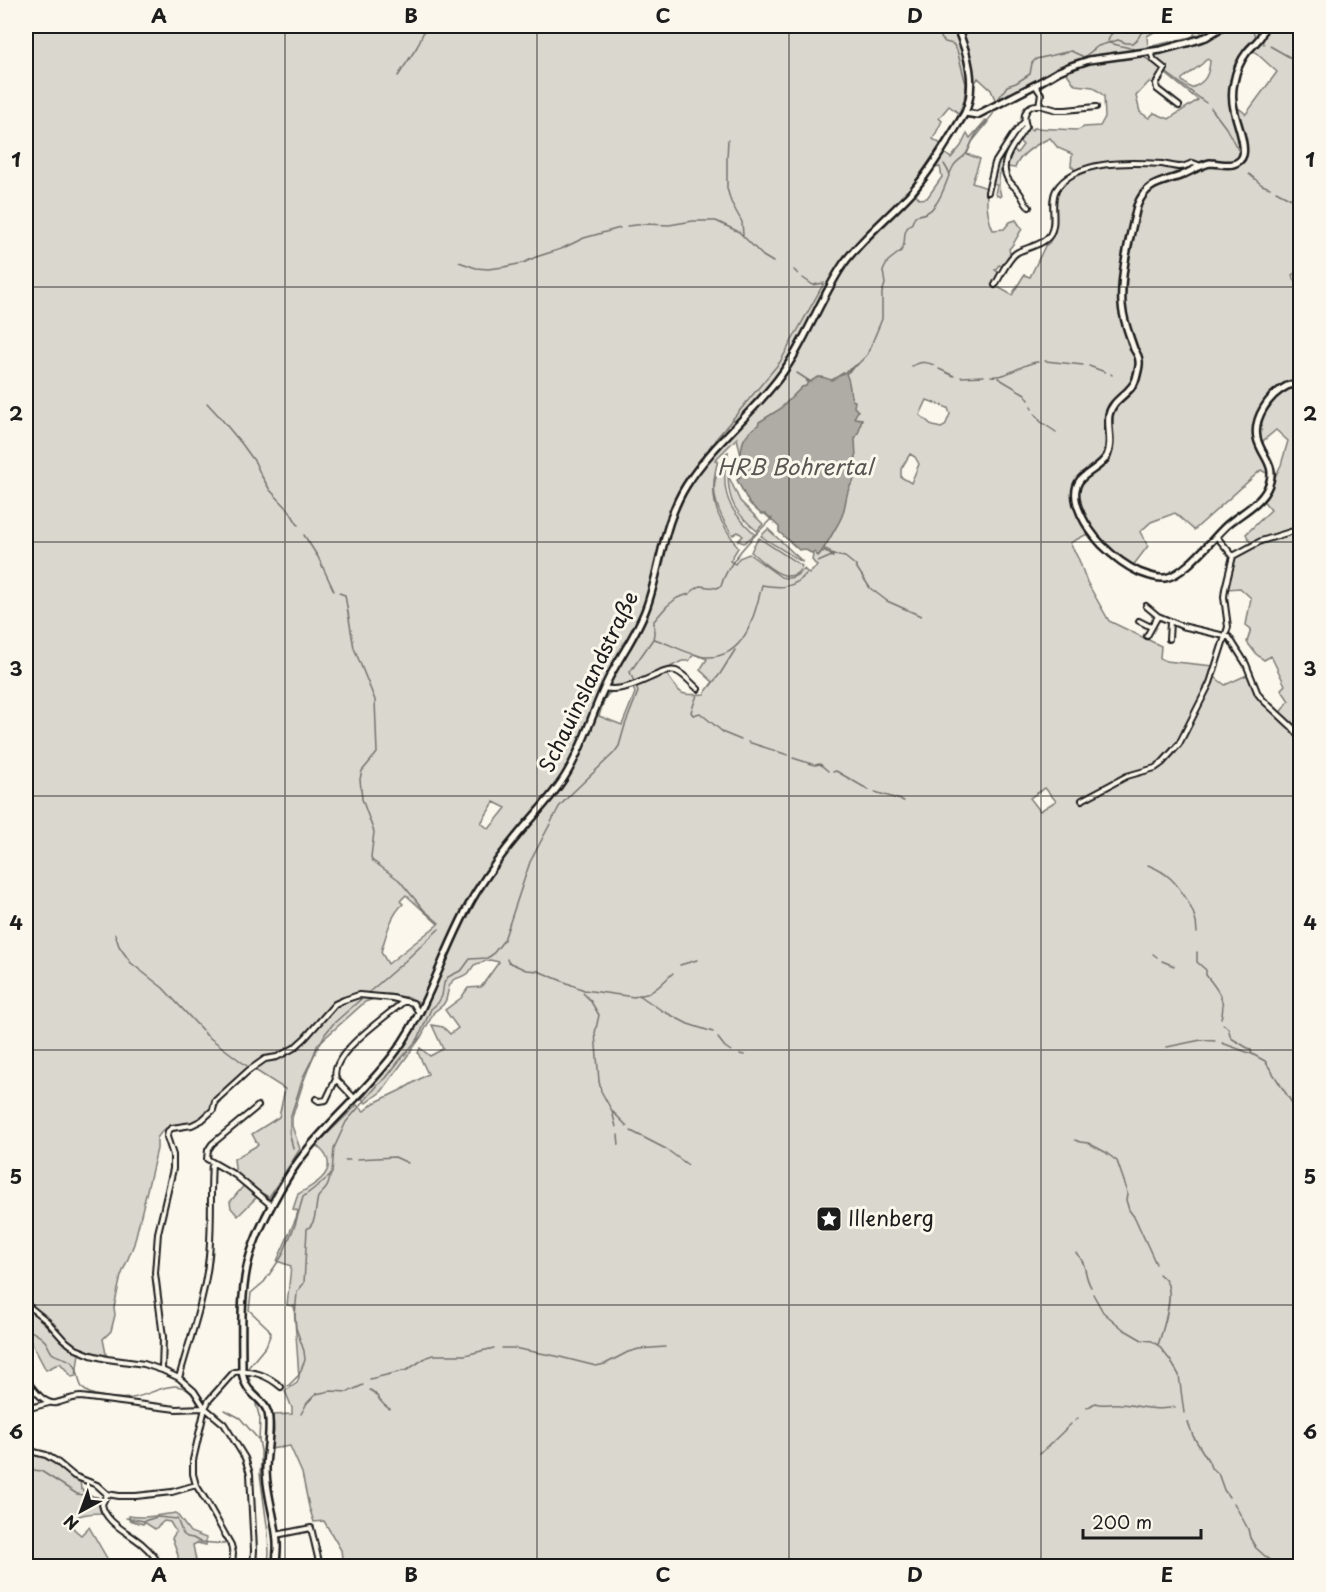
<svg xmlns="http://www.w3.org/2000/svg" width="1326" height="1592" font-family="'Playpen Sans',sans-serif">
<style>
.green{fill:#dad7ce;stroke:#7b7a75;stroke-width:1.5;fill-rule:evenodd}
.water{fill:#afaca5;stroke:#74726e;stroke-width:1.5}
.lines{fill:none;stroke-linecap:round;stroke-linejoin:round}
.stream{stroke:#74726e;stroke-width:1.5}
.minor-casing{stroke:#1c1c1c;stroke-width:8}
.tertiary-casing{stroke:#1c1c1c;stroke-width:10}
.secondary-casing{stroke:#1c1c1c;stroke-width:10}
.minor{stroke:#fbf7ec;stroke-width:4}
.tertiary{stroke:#fbf7ec;stroke-width:5}
.secondary{stroke:#fbf7ec;stroke-width:5}
.grid{fill:none;stroke:#1c1c1c;stroke-width:1.5;stroke-opacity:0.55}
.labels{text-anchor:middle;stroke-width:6;stroke-linejoin:round;paint-order:stroke}
.street-label{font-size:21px;fill:#1c1c1c;stroke:#fbf7ec}
.poi-label{font-size:21px;fill:#1c1c1c;stroke:#fbf7ec;text-anchor:start}
.water-label{font-size:22px;font-style:italic;fill:#575653;stroke:#fbf7ec}
.neatline{fill:none;stroke:#1c1c1c;stroke-width:2}
.grid-label{font-size:20px;text-anchor:middle;font-weight:bold;fill:#1c1c1c}
</style>
<rect width="100%" height="100%" fill="#fbf7ec"/>
<filter id="ink" filterUnits="userSpaceOnUse"><feTurbulence type="fractalNoise" baseFrequency=".0167" numOctaves="2"/><feDisplacementMap in="SourceGraphic" scale="12" xChannelSelector="R" yChannelSelector="G"/><feConvolveMatrix kernelMatrix="1 2 1 2 8 2 1 2 1" color-interpolation-filters="sRGB"/></filter>
<g filter="url(#ink)">
<path class="green" d="M26 26H1176L1159 29 1147 36 1148 47 1191 37 1194 35 1195 30 1191 26H1197L1201 32 1205 29 1208 30 1213 26H1300V270L1292 275 1300 289V1566H343L341 1550 324 1521 314 1522 309 1507 302 1473 290 1446 270 1449 274 1431 273 1415 292 1414V1408L285 1391 297 1383 299 1377 294 1306 287 1305 291 1266 277 1261 296 1218 298 1211 293 1209 298 1194C311 1187 336 1174 326 1156 324 1152 319 1148 316 1145L357 1105 364 1111 374 1103 403 1089 428 1074 418 1053 420 1048 430 1056 443 1049 432 1025 443 1027 450 1034 458 1028 445 1010 461 998 468 988 481 987 499 962 490 960 479 963 474 965 468 974 453 980 449 987 446 1000 443 1005 434 1012 421 1037 382 1091 366 1103 362 1099 393 1061 423 1012 419 1002 410 998 388 994 365 1002 318 1044 304 1080 292 1118V1126L300 1149 269 1197 261 1193 238 1216 231 1208 230 1202 246 1183 236 1176 234 1159 258 1145 252 1134 279 1117 285 1089 255 1070C244 1077 231 1088 222 1098 219 1102 218 1107 215 1111 204 1126 181 1133 163 1130L157 1138V1149L134 1244 121 1276 114 1307 115 1315 111 1331 103 1339 107 1359 105 1360 79 1353 76 1376 72 1377 60 1363 46 1370 26 1332ZM1253 50 1277 72 1246 114 1236 106C1233 86 1240 65 1253 50ZM1207 59 1210 61C1209 75 1205 83 1191 88L1182 81V79L1202 64ZM1062 66 1075 85 1093 87 1104 96 1105 117 1100 126 1084 127 1078 130 1033 128 1032 130 1027 127 1019 141 1023 145 1017 153 1013 150 1007 159V167L1015 168C1020 153 1037 144 1050 138L1058 148 1072 154 1071 166 1074 168 1073 176C1050 190 1053 210 1054 234L1049 243 1045 246 1030 277 1024 275 1012 295 994 285 1000 273 995 270 999 265 1004 267 1011 257 1009 249C1015 243 1017 236 1022 229L1016 220 1010 222 1004 229 993 230C987 217 986 203 987 188L972 183 980 159 967 154 972 142 988 122 986 120 970 138 967 134 961 146 951 158 939 149 941 144 933 139 942 121 939 118 949 106 960 114 965 103 968 86 974 85 978 78 991 90 996 102 1009 93 1010 94ZM1162 72 1166 74 1198 100 1169 119 1154 113 1149 118 1140 112 1136 96 1149 82 1153 83ZM940 167 942 177 927 198 920 199 916 195 935 168ZM927 400 948 408 950 414 945 426 941 428 933 426 920 415ZM1276 430 1288 441 1281 465 1273 481 1261 447 1264 440ZM737 438 741 456 820 545 825 549 830 551 833 557H832L830 554 821 551 812 550 813 555 812 560 817 566 809 574 804 569C797 576 791 580 781 577L749 554 739 558 735 564 730 561 738 548C734 540 729 535 725 527 712 508 711 483 718 461L715 460ZM910 454 915 457 919 464 911 483 901 477V469ZM1261 470 1268 474 1260 497 1271 510 1246 534 1251 544 1235 557 1227 589 1240 588 1251 598 1246 625 1251 629 1247 642 1256 654 1264 660 1271 656 1285 685 1281 689 1289 701 1279 714 1258 694 1254 684 1247 675 1225 685 1212 675 1213 666 1166 661 1160 658 1161 646 1109 621 1087 582 1079 560 1070 543 1091 532 1125 565 1132 567 1148 546 1140 532 1151 522 1175 513 1194 530ZM694 654 707 659 700 670 713 682 704 694C680 696 681 695 668 676L670 667 682 661H689ZM633 687 635 693 622 725 599 716C607 689 607 692 633 687ZM1045 788 1056 801 1040 811 1030 798ZM494 802 506 808 489 829 481 823ZM406 895 438 924 436 926 388 964 381 952C386 936 390 916 403 904L400 901Z
M1024 123 1025 125 1007 153 1003 167 1001 168C998 178 998 186 1001 196L1000 197 995 194 997 185 993 184 997 163 1013 136Z
M728 452C728 458 726 464 725 471 723 502 734 514 755 534L744 543 738 541 743 536 738 532 733 535C722 521 712 499 715 481 717 472 722 463 725 454Z
M728 475 740 501 763 524 757 531C736 513 728 503 728 475Z
M768 529 802 561V562L768 541 761 536Z
M759 538 802 566C791 591 763 562 751 552L754 545Z
M26 1451C35 1453 44 1455 53 1460 63 1468 67 1475 80 1479L81 1489 97 1499 101 1513C90 1513 81 1514 71 1519V1525L75 1530 81 1535 89 1527 108 1560 121 1566H26Z
M176 1513 190 1532 206 1538V1545L197 1543 193 1545 197 1566H177C181 1557 175 1547 172 1538L176 1532 170 1522 164 1521 155 1529 144 1522 143 1524 129 1520V1516C145 1519 160 1515 176 1513Z"/>
<path class="water" d="M858 364 846 374C851 383 849 390 852 400L855 401 854 407 858 411 854 418 862 419 859 431 855 439 856 458 852 464 851 473 854 480C845 491 847 503 842 516 840 521 822 553 818 556L814 552 811 553 804 549 799 550 779 532V527L765 514H761L749 503 737 480 740 478 733 464 736 457 741 454C742 438 746 434 758 425L759 422 780 409 802 387 806 386 808 382 806 380 810 382C820 374 821 377 832 380Z"/>
<g class="lines">
<path class="stream" d="M944 26C944 30 941 33 941 38L945 42 953 44 957 50 966 84 964 101 957 118
M1249 26 1255 35
M1108 41 1111 34 1124 26
M1109 43 1134 49
M1263 43 1264 44
M1270 46 1300 63
M1144 57 1161 68
M1167 73 1206 103
M398 76 417 47 424 31
M995 100 999 98 1007 86 1016 83 1030 74 1032 63 1036 59 1071 51 1084 57 1098 46 1118 40 1126 43H1132L1137 40 1141 33 1156 26
M1211 108 1226 128 1238 150
M728 140 727 158V188L731 202 742 222 743 235
M944 164 950 174
M1249 174 1262 185 1270 188
M1276 191 1299 203
M627 226 646 224 669 225 693 221H716L739 232 763 256 773 262
M459 262 476 268 488 269 504 267 523 263 536 257 561 249 584 238 620 228
M794 270 798 274
M803 278 813 285 824 283
M1045 361 1083 365
M856 366 867 355 882 319V293L885 284 883 271 888 261 901 251 904 244 905 233 907 228 912 223 915 216C924 214 930 213 935 205 944 194 946 180 953 167 956 161 962 159 966 154 971 146 973 137 979 130 984 123 991 119 994 112
M912 366C920 362 925 361 934 365
M1089 366 1105 372
M939 369 954 376
M797 373 811 382
M1111 374 1112 375
M991 376C1009 378 1021 363 1038 362
M961 377 984 376
M998 378 1025 394 1029 400
M207 403 218 415 242 444 255 462 261 475 270 490 289 510 298 525
M1031 406 1032 409
M1035 414 1041 422 1056 432
M716 439 780 362 824 283
M709 448 712 444
M304 535 318 557 334 591
M824 550 834 555 845 557 855 565 870 588 887 601 921 616
M818 562 834 555
M339 593 345 595 354 648 375 700 377 753 362 771 360 779 362 799 374 832 371 857 372 860
M654 639C669 643 692 657 707 657 746 658 755 614 762 585 780 588 794 589 807 573
M634 682 630 672 653 639 654 634V621L667 606 677 598 689 594 695 589 700 586 717 588 721 586C728 561 754 536 772 518
M710 686 720 674 735 650
M697 695 691 712 693 715 700 713 724 733 741 740
M748 742 788 755
M793 758 815 765 820 764 828 771
M833 772 836 771 869 790
M875 792 904 801
M373 861 399 880 424 910 439 923
M1148 865C1168 873 1176 882 1187 900 1193 911 1197 920 1197 933
M115 934 119 946 131 963 163 988 202 1030
M1197 952V962L1206 970V975C1217 989 1227 1000 1221 1018
M1153 954 1157 957
M507 959 508 962 526 970 538 971 584 990 634 997 639 995 661 1010 688 1024 713 1032
M1162 961 1174 966
M680 965 697 960
M368 993 405 961 439 929
M583 993 590 1000 599 1015 595 1033 599 1081 601 1091 612 1111 627 1126
M640 995C653 995 664 981 673 973
M1223 1024 1228 1028 1231 1038 1251 1050 1252 1054 1265 1061 1294 1106 1300 1112
M204 1032 206 1035 247 1066
M718 1038 725 1047 731 1051
M1222 1043 1252 1054
M1167 1047 1201 1040 1215 1041
M740 1054 744 1055
M612 1111 616 1127
M631 1131 666 1149 688 1165
M618 1135 619 1145
M1075 1140 1080 1142 1088 1143 1105 1152 1117 1161 1126 1187 1127 1194 1126 1200 1129 1210 1135 1218 1156 1264
M293 1148 290 1136V1118L304 1075 325 1034 333 1024 361 999
M357 1159 395 1157 408 1163
M345 1160H350
M1076 1253C1088 1264 1083 1274 1091 1287
M1159 1274C1161 1276 1164 1278 1166 1281 1175 1294 1163 1330 1158 1345L1170 1360 1179 1375 1184 1413
M1093 1294 1103 1312 1123 1329 1142 1340 1152 1341 1158 1345
M26 1328C32 1332 40 1335 45 1341 48 1345 49 1349 52 1353 58 1358 67 1357 73 1363 84 1376 71 1391 100 1396 109 1398 122 1399 132 1398 154 1395 183 1370 197 1403
M502 1348H513L556 1356 596 1366 605 1364 628 1352 639 1349 665 1347
M370 1379 407 1370 427 1357 433 1355H465L494 1348
M252 1386 247 1373V1369L266 1346 271 1333 268 1328 249 1310 251 1293 264 1282 282 1256 295 1225 303 1197 330 1176 332 1173 334 1148 346 1122 378 1085 386 1078 399 1061 418 1039 431 1009 438 1003 442 996 444 983 448 977 462 970 470 959 487 958 492 955 504 940 530 862 559 807 569 796 614 753 619 746 625 725 638 692 636 686
M288 1386 299 1375 305 1360 304 1351 296 1328 295 1316 297 1292 304 1283 307 1229C317 1223 315 1207 318 1197 325 1189 328 1189 330 1177
M370 1390C379 1394 378 1403 390 1409
M256 1404 260 1419 259 1440 261 1451V1462L260 1474 268 1533 269 1552 268 1566
M1087 1408 1095 1403C1102 1406 1112 1403 1120 1404 1139 1405 1156 1412 1175 1407
M225 1410 240 1418 258 1439
M301 1414 307 1403 316 1394 330 1391 348 1392 363 1385
M1075 1421 1078 1418
M1188 1422 1193 1436 1209 1462 1211 1468 1218 1473 1224 1490 1229 1497
M1040 1454 1071 1424
M26 1469 41 1471 77 1494 98 1497
M1234 1503 1248 1529 1250 1538 1256 1548 1276 1566
M126 1518 144 1521 157 1517 177 1519 183 1534 187 1537 193 1538 200 1542 225 1544"/>
<g class="minor-casing">
<path id="minor" d="M1150 51 1154 60 1165 69 1156 84 1157 89 1179 106
M1039 105 1057 110H1066L1096 107
M1025 122C1023 113 1028 104 1039 105L1041 94 1035 85
M988 192 995 163 1013 135 1023 123 1025 122 1026 126C1016 143 996 162 1009 181 1012 185 1016 188 1019 192 1023 197 1024 203 1029 207
M995 285C1000 277 1009 256 1018 252 1028 247 1043 245 1050 235 1058 221 1049 203 1056 190 1075 159 1131 162 1162 164 1168 165 1175 167 1180 167 1185 167 1189 164 1193 163L1201 166
M1233 556 1261 541 1300 529
M1146 606 1158 616 1182 626 1229 637 1246 664 1258 694 1263 700 1292 727 1300 737
M1139 621 1151 627
M1147 636 1158 616
M1169 639 1170 622
M604 688C630 695 662 666 676 671 684 674 691 683 698 689
M1082 800 1127 776 1155 768 1162 763 1179 744 1210 683 1228 627 1224 597 1225 589 1233 556 1216 536
M316 1099 319 1101 326 1100 336 1079
M355 1099 336 1079C328 1054 388 1016 404 1001
M258 1106 212 1144 208 1150 207 1159 235 1175 272 1206
M26 1304 47 1321 63 1339 76 1349 91 1355 107 1359 144 1364 162 1370 179 1378 194 1391 205 1408 224 1424 245 1458 250 1474 254 1550 253 1566
M162 1370 163 1337 155 1273 158 1233 173 1169V1155L167 1137 168 1131 172 1128 192 1125 202 1120 213 1110 215 1101 248 1071 265 1059 277 1057 294 1048 305 1038 335 1004 344 1000 359 995 392 998 413 1003 419 1013
M179 1378C190 1338 205 1298 209 1256 212 1225 210 1194 212 1162
M26 1379C32 1388 44 1405 56 1403 65 1401 72 1397 81 1397L176 1409 205 1408
M26 1409 49 1403
M26 1450 46 1455 56 1461 74 1476 97 1485 107 1494 119 1496H136L172 1492 196 1485
M107 1494 102 1504C105 1523 128 1532 142 1544 149 1550 156 1558 160 1566
M276 1535 311 1528 320 1566
M232 1566 233 1553 231 1545 208 1504 196 1485 193 1474V1460L205 1408 209 1400 234 1372C253 1370 267 1375 281 1387"/>
</g>
<g class="tertiary-casing">
<path id="tertiary" d="M1263 26C1264 38 1254 43 1247 52 1240 61 1236 71 1234 82 1232 91 1232 100 1234 109 1236 121 1246 143 1243 155 1242 159 1238 163 1233 164 1226 166 1218 163 1210 163 1200 165 1190 172 1180 176 1160 183 1146 183 1137 206 1130 238 1120 272 1122 305 1123 320 1129 334 1134 349 1136 352 1139 357 1139 361 1140 366 1137 374 1136 379 1131 394 1112 399 1109 415 1107 429 1113 442 1107 456 1101 467 1088 471 1080 480 1066 499 1089 531 1102 545 1113 556 1124 565 1139 572 1147 575 1156 579 1165 578 1185 575 1211 540 1226 526 1239 514 1259 505 1267 489 1279 465 1261 457 1257 438 1253 418 1269 395 1287 386 1291 384 1296 384 1300 383
M965 113 977 115 1035 85 1059 71 1071 66 1089 60 1161 50 1187 43 1206 37 1224 26"/>
</g>
<g class="secondary-casing">
<path id="secondary" d="M275 1566C283 1534 266 1502 266 1469 266 1453 272 1428 268 1413 263 1396 245 1396 242 1371 242 1337 240 1301 247 1267 254 1233 285 1176 308 1149 336 1115 371 1086 397 1050 432 1001 446 941 477 891 490 870 505 850 521 831 537 812 555 794 567 773 585 743 593 709 609 678 622 653 638 632 647 606 661 566 663 523 686 486 711 446 750 416 778 379 805 344 819 300 844 263 863 237 889 217 911 193 932 169 948 140 965 113 977 84 968 53 956 26"/>
</g>
<use href="#minor" class="minor"/>
<use href="#tertiary" class="tertiary"/>
<use href="#secondary" class="secondary"/>
</g>
</g>
<path class="grid" d="M285 26V1566M537 26V1566M789 26V1566M1041 26V1566M26 287H1300M26 542H1300M26 796H1300M26 1050H1300M26 1305H1300"/>
<defs>
<g id="sight-square" transform="scale(1.35)"><rect x="-9" y="-9" width="18" height="18" rx="4" fill="#1c1c1c" stroke="#fbf7ec"/><path d="M0-6L1.8-2.2L6-1.7L2.9 1.2L3.7 5.4L0 3.3L-3.7 5.4L-2.9 1.2L-6-1.7L-1.8-2.2Z" fill="#fff"/></g>
</defs>
<g fill-rule="evenodd">
<use href="#sight-square" x="829" y="1219"/>
</g>
<g class="labels">
<g class="street-label">
<text transform="translate(589 682) rotate(-64)" y="7">Schauinslandstraße</text>
</g>
<g class="poi-label">
<text x="848" y="1226">Illenberg</text>
</g>
<g class="water-label">
<text x="795" y="475">HRB Bohrertal</text>
</g>
</g>
<rect width="1326" height="1592" fill="none" stroke="#fbf7ec" stroke-width="66"/>
<g transform="translate(81 1511) rotate(221)" stroke="#fbf7ec" stroke-width="4.5" paint-order="stroke">
<path d="M0-4.5L10 22L0 15L-10 22Z" fill="#1c1c1c"/>
<text y="-9" font-size="16" font-weight="bold" text-anchor="middle" fill="#1c1c1c">N</text>
</g>
<path d="M1083 1529v9h118v-9" fill="none" stroke="#1c1c1c" stroke-width="3"/>
<text x="1092" y="1529" font-size="18" fill="#1c1c1c" stroke="#fbf7ec" stroke-width="4.5" paint-order="stroke">200 m</text>
<rect x="33" y="33" width="1260" height="1526" class="neatline"/>
<g class="grid-label">
<text x="159" y="23">A</text>
<text x="411" y="23">B</text>
<text x="663" y="23">C</text>
<text x="915" y="23">D</text>
<text x="1167" y="23">E</text>
<text x="16" y="167">1</text>
<text x="1310" y="167">1</text>
<text x="16" y="421">2</text>
<text x="1310" y="421">2</text>
<text x="16" y="676">3</text>
<text x="1310" y="676">3</text>
<text x="16" y="930">4</text>
<text x="1310" y="930">4</text>
<text x="16" y="1184">5</text>
<text x="1310" y="1184">5</text>
<text x="16" y="1439">6</text>
<text x="1310" y="1439">6</text>
<text x="159" y="1582">A</text>
<text x="411" y="1582">B</text>
<text x="663" y="1582">C</text>
<text x="915" y="1582">D</text>
<text x="1167" y="1582">E</text>
</g>
</svg>
